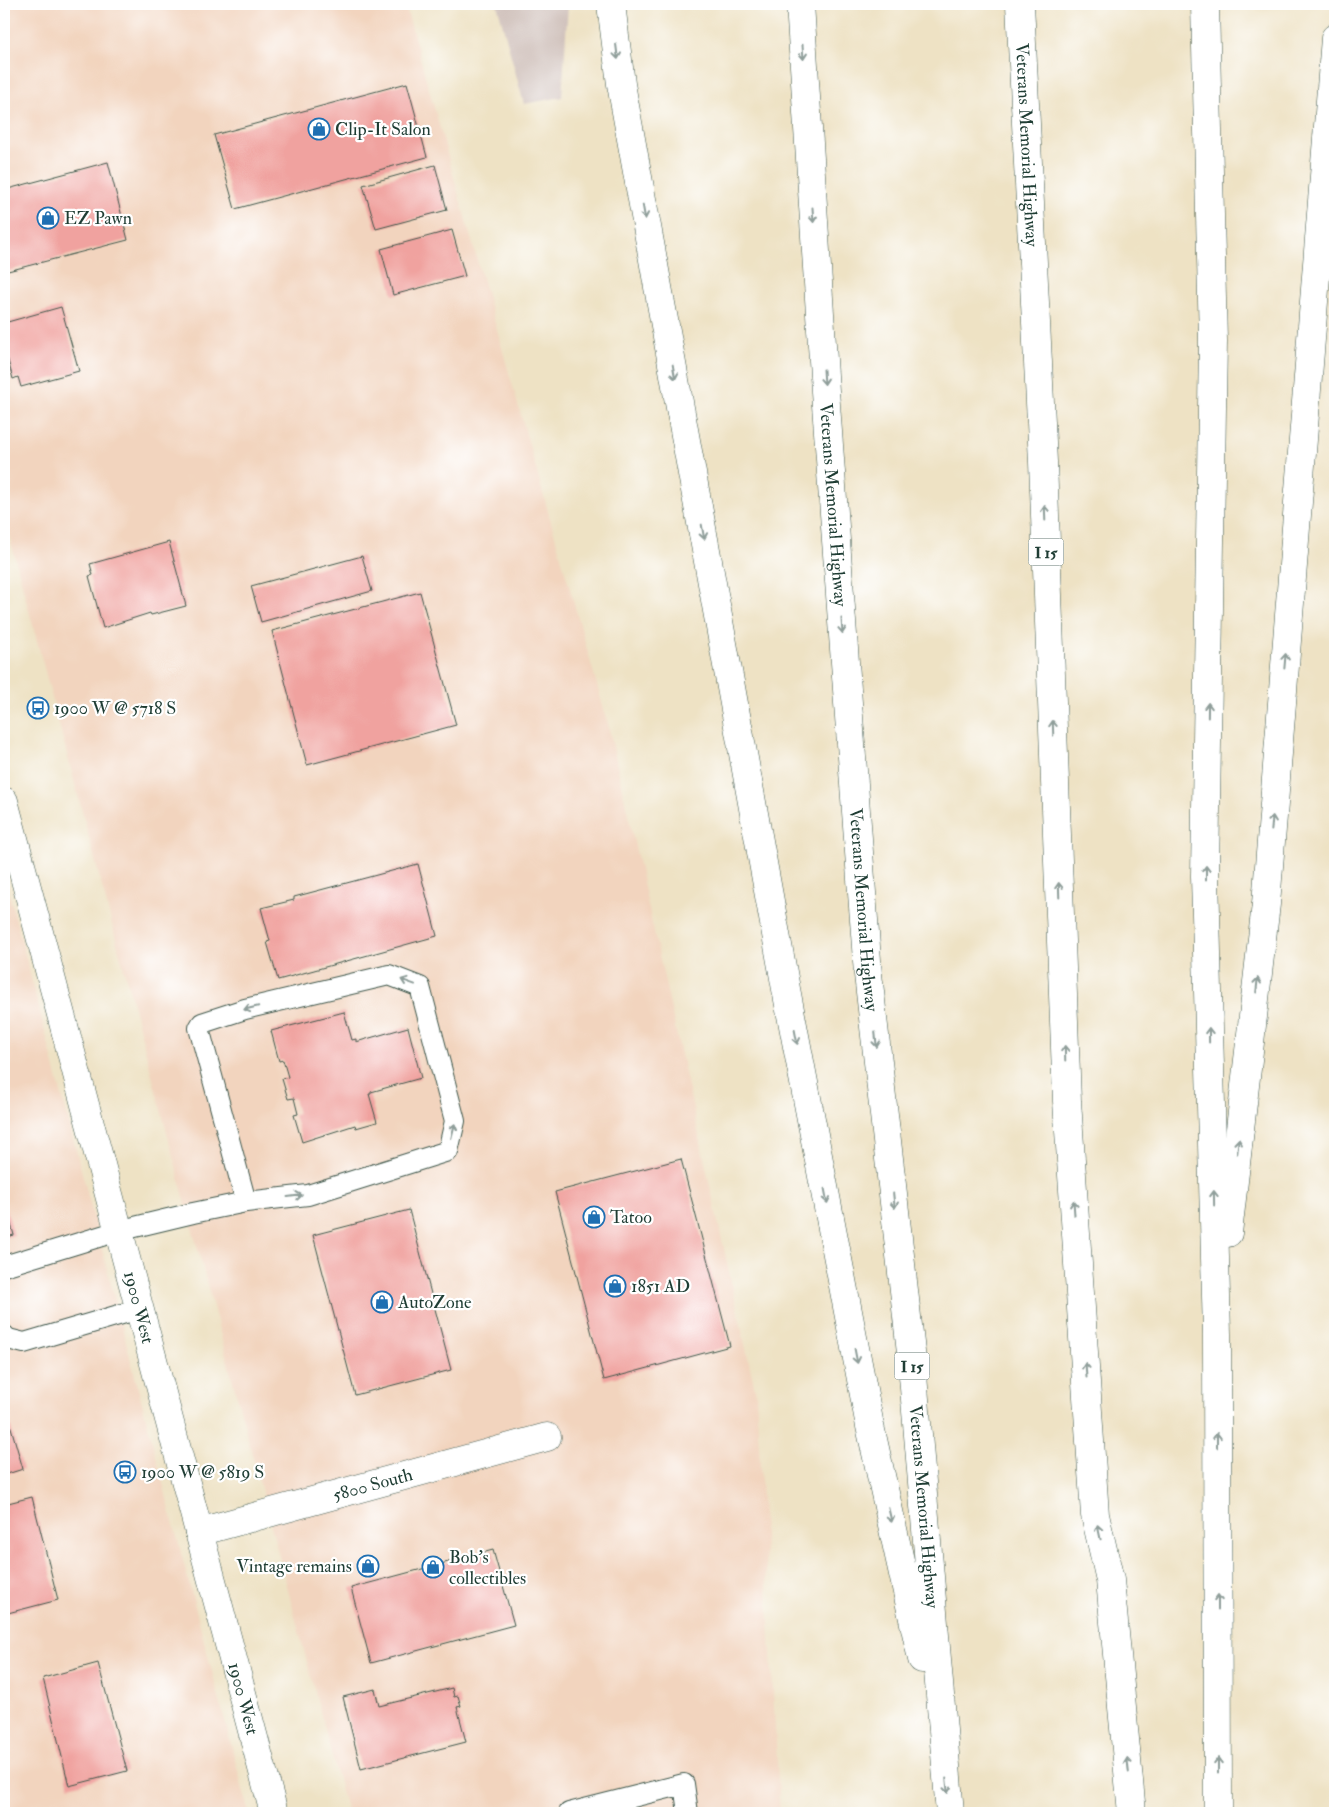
<svg xmlns="http://www.w3.org/2000/svg" width="1339" height="1817" font-family="'IM FELL Double Pica',serif">
<style>
.built{fill:#f2d4be}
.industrial{fill:#cfc0ba}
.building{fill:#f0a29f}
.lines{fill:none;stroke-linecap:round;stroke-linejoin:round}
.lane-casing{stroke:#3e564a;stroke-width:22}
.street-casing{stroke:#3e564a;stroke-width:29}
.secondary-casing{stroke:#3e564a;stroke-width:29}
.highway-casing{stroke:#3e564a;stroke-width:29}
.lane{stroke:#fff;stroke-width:20}
.street{stroke:#fff;stroke-width:28}
.secondary{stroke:#fff;stroke-width:28}
.highway{stroke:#fff;stroke-width:28}
.oneway{stroke:#8f9e9a}
.labels{text-anchor:middle;stroke-width:4.5;stroke-linejoin:round;paint-order:stroke}
.shield{fill:#fff;stroke:#627771;stroke-width:1}
.shield-label{font-size:16px;font-weight:bold;fill:#1f3d34}
.poi-label{font-size:18px;fill:#1f3d34;stroke:#fff;text-anchor:start}
.street-label{font-size:18px;fill:#1f3d34;stroke:#fff}
</style>
<rect width="100%" height="100%" fill="#fff"/>
<filter id="ink" filterUnits="userSpaceOnUse"><feTurbulence type="fractalNoise" baseFrequency=".02" numOctaves="2"/><feDisplacementMap in="SourceGraphic" scale="10" xChannelSelector="R" yChannelSelector="G"/><feConvolveMatrix kernelMatrix="1 2 1 2 8 2 1 2 1" color-interpolation-filters="sRGB"/></filter>
<filter id="wash" filterUnits="userSpaceOnUse"><feTurbulence type="fractalNoise" baseFrequency=".0096" numOctaves="4" result="noise"/><feDisplacementMap in="SourceGraphic" scale="20" xChannelSelector="R" yChannelSelector="G"/><feGaussianBlur stdDeviation="1.12" result="paint"/><feColorMatrix in="noise" values="0 0 0 0 0 0 0 0 0 0 0 0 0 0 0 0 0 1.4 0 .05"/><feComposite in="paint" operator="in"/></filter>
<g filter="url(#wash)">
<rect width="100%" height="100%" fill="#eee2c4"/>
<path class="built" d="M4 4H405L608 724 756 1394 780 1813H347L4 516Z
M4 874 249 1813H4Z"/>
<path class="industrial" d="M497 4H568L562 97 524 104Z"/>
<g id="blocks">
<path class="building" d="M407 83 427 157 235 209 214 135Z
M108 162 128 240 4 272V190Z
M435 165 447 210 376 229 363 185Z
M452 230 465 276 393 295 381 249Z
M61 307 79 371 21 387 18 377 13 379 4 346V323Z
M169 542 186 606 151 615 150 613 103 628 89 576 93 575 90 564Z
M362 556 372 591 261 622 251 586Z
M420 592 456 725 307 765 272 631Z
M418 864 437 936 278 980 267 942 270 941 261 908 294 900V897Z
M344 1012 352 1040 356 1039V1042L408 1027 421 1078 371 1092V1094H369L377 1122 356 1128 355 1125 302 1142 294 1115 298 1114 294 1098 288 1099 282 1079 288 1077 283 1060 279 1061 271 1031Z
M681 1159 730 1346 604 1380 555 1192Z
M4 1201 14 1235 4 1238Z
M409 1210 451 1370 355 1395 313 1235Z
M4 1403 23 1469 4 1475Z
M32 1497 58 1600 4 1614V1504Z
M493 1550 514 1625 371 1663 351 1588Z
M98 1663 127 1771 69 1786 43 1678Z
M452 1688 454 1697 458 1696 461 1706 457 1707 466 1742 361 1769 343 1697 375 1689 379 1706Z"/>
</g>
</g>
<g filter="url(#ink)">
<use href="#blocks" fill-opacity="0" stroke="#3e564a" stroke-width="1"/>
<g class="lines">
<g class="lane-casing">
<path id="lane" d="M4 1266 118 1231 193 1213 246 1202 308 1195 448 1151 455 1121 420 987 389 975 245 1009 202 1023 199 1028 246 1202
M4 1335 8 1339 24 1343 139 1309
M569 1813 684 1784 688 1813"/>
</g>
<g class="street-casing">
<g id="street">
<path id="s1" d="M199 1532 547 1437"/>
</g>
</g>
<g class="secondary-casing">
<g id="secondary">
<path id="s2" d="M4 801 274 1813"/>
</g>
</g>
<g class="highway-casing">
<g id="highway">
<path d="M611 4 621 84 786 989 870 1426 922 1659"/>
<path id="s3" d="M800 4 825 391 868 974 911 1352 950 1813"/>
<path id="s4" d="M1020 4 1043 462 1067 1101 1095 1515 1110 1580 1132 1813"/>
<path d="M1205 4 1213 341 1205 876 1217 1334 1218 1813"/>
<path d="M1228 1233 1266 904 1335 38"/>
</g>
</g>
<use href="#lane" class="lane"/>
<use href="#street" class="street"/>
<use href="#secondary" class="secondary"/>
<use href="#highway" class="highway"/>
</g>
<defs><path id="oneway-shaft" d="M-6 0H5M1.5-3L5.5 0L1.5 3" fill="none" stroke-width="1.6" stroke-linecap="round" stroke-linejoin="round" transform="scale(1.25)"/></defs>
<g class="oneway">
<use href="#oneway-shaft" transform="translate(617 52) rotate(83)"/>
<use href="#oneway-shaft" transform="translate(803 52) rotate(86)"/>
<use href="#oneway-shaft" transform="translate(644 212) rotate(80)"/>
<use href="#oneway-shaft" transform="translate(813 215) rotate(86)"/>
<use href="#oneway-shaft" transform="translate(674 372) rotate(80)"/>
<use href="#oneway-shaft" transform="translate(824 377) rotate(86)"/>
<use href="#oneway-shaft" transform="translate(1045 513) rotate(-92)"/>
<use href="#oneway-shaft" transform="translate(703 532) rotate(80)"/>
<use href="#oneway-shaft" transform="translate(842 626) rotate(86)"/>
<use href="#oneway-shaft" transform="translate(1285 661) rotate(-85)"/>
<use href="#oneway-shaft" transform="translate(1208 710) rotate(-89)"/>
<use href="#oneway-shaft" transform="translate(1053 728) rotate(-92)"/>
<use href="#oneway-shaft" transform="translate(1272 823) rotate(-85)"/>
<use href="#oneway-shaft" transform="translate(1206 873) rotate(-90)"/>
<use href="#oneway-shaft" transform="translate(1059 890) rotate(-92)"/>
<use href="#oneway-shaft" transform="translate(408 982) rotate(-160)"/>
<use href="#oneway-shaft" transform="translate(1257 985) rotate(-84)"/>
<use href="#oneway-shaft" transform="translate(251 1008) rotate(166)"/>
<use href="#oneway-shaft" transform="translate(1209 1035) rotate(-91)"/>
<use href="#oneway-shaft" transform="translate(796 1037) rotate(79)"/>
<use href="#oneway-shaft" transform="translate(876 1040) rotate(84)"/>
<use href="#oneway-shaft" transform="translate(1065 1053) rotate(-92)"/>
<use href="#oneway-shaft" transform="translate(453 1131) rotate(-76)"/>
<use href="#oneway-shaft" transform="translate(1238 1146) rotate(-84)"/>
<use href="#oneway-shaft" transform="translate(295 1196) rotate(-7)"/>
<use href="#oneway-shaft" transform="translate(826 1196) rotate(79)"/>
<use href="#oneway-shaft" transform="translate(1214 1198) rotate(-91)"/>
<use href="#oneway-shaft" transform="translate(894 1201) rotate(84)"/>
<use href="#oneway-shaft" transform="translate(1074 1208) rotate(-94)"/>
<use href="#oneway-shaft" transform="translate(856 1356) rotate(79)"/>
<use href="#oneway-shaft" transform="translate(1086 1370) rotate(-94)"/>
<use href="#oneway-shaft" transform="translate(1217 1440) rotate(-90)"/>
<use href="#oneway-shaft" transform="translate(890 1515) rotate(77)"/>
<use href="#oneway-shaft" transform="translate(1099 1532) rotate(-102)"/>
<use href="#oneway-shaft" transform="translate(1218 1602) rotate(-90)"/>
<use href="#oneway-shaft" transform="translate(1128 1765) rotate(-96)"/>
<use href="#oneway-shaft" transform="translate(1218 1765) rotate(-90)"/>
<use href="#oneway-shaft" transform="translate(947 1786) rotate(84)"/>
</g>
</g>
<defs>
<g id="shop-ring" transform="scale(1.125)"><circle r="9.5" fill="#fff" stroke="#1f6fb2" stroke-width="1.5"/><path d="M-5-2.5h2.3a2.7 3.5 0 0 1 5.4 0H5L5.5 6h-11ZM-1.5-2.5h3a1.5 2.3 0 0 0-3 0Z" fill="#1f6fb2"/></g>
<g id="bus-ring" transform="scale(1.125)"><circle r="9.5" fill="#fff" stroke="#1f6fb2" stroke-width="1.5"/><path d="M-5-6H5V4H4V6H2V4H-2V6H-4V4H-5ZM-3.5-4V0h7V-4ZM-3.5 1.2v1.5H-2V1.2ZM2 1.2v1.5H3.5V1.2Z" fill="#1f6fb2"/></g>
</defs>
<g fill-rule="evenodd">
<use href="#shop-ring" x="319" y="129"/>
<use href="#shop-ring" x="48" y="218"/>
<use href="#bus-ring" x="38" y="708"/>
<use href="#shop-ring" x="594" y="1217"/>
<use href="#shop-ring" x="615" y="1286"/>
<use href="#shop-ring" x="382" y="1302"/>
<use href="#bus-ring" x="125" y="1472"/>
<use href="#shop-ring" x="368" y="1566"/>
<use href="#shop-ring" x="433" y="1567"/>
</g>
<g class="labels">
<g class="shield">
<rect x="1028.5" y="538.5" width="35" height="27" rx="4"/>
<rect x="894.5" y="1352.5" width="35" height="27" rx="4"/>
</g>
<g class="shield-label">
<text x="1046" y="558">I 15</text>
<text x="912" y="1372">I 15</text>
</g>
<g class="poi-label">
<text x="335" y="135">Clip-It Salon</text>
<text x="64" y="224">EZ Pawn</text>
<text x="54" y="714">1900 W @ 5718 S</text>
<text x="610" y="1223">Tatoo</text>
<text x="631" y="1292">1851 AD</text>
<text x="398" y="1308">AutoZone</text>
<text x="141" y="1478">1900 W @ 5819 S</text>
<text x="449" y="1563">Bob's<tspan x="449" dy="21">collectibles</tspan></text>
<text x="352" y="1572" text-anchor="end">Vintage remains</text>
</g>
<g class="street-label">
<text dy="6" stroke="none"><textPath href="#s4" startOffset="141">Veterans Memorial Highway</textPath></text>
<text dy="6" stroke="none"><textPath href="#s3" startOffset="502">Veterans Memorial Highway</textPath></text>
<text dy="6" stroke="none"><textPath href="#s3" startOffset="908">Veterans Memorial Highway</textPath></text>
<text dy="6" stroke="none"><textPath href="#s2" startOffset="524">1900 West</textPath></text>
<text dy="6" stroke="none"><textPath href="#s1" startOffset="180">5800 South</textPath></text>
<text dy="6" stroke="none"><textPath href="#s3" startOffset="1508">Veterans Memorial Highway</textPath></text>
<text dy="6" stroke="none"><textPath href="#s2" startOffset="929">1900 West</textPath></text>
</g>
</g>
<rect width="1339" height="1817" fill="none" stroke="#fff" stroke-width="20"/>
</svg>
